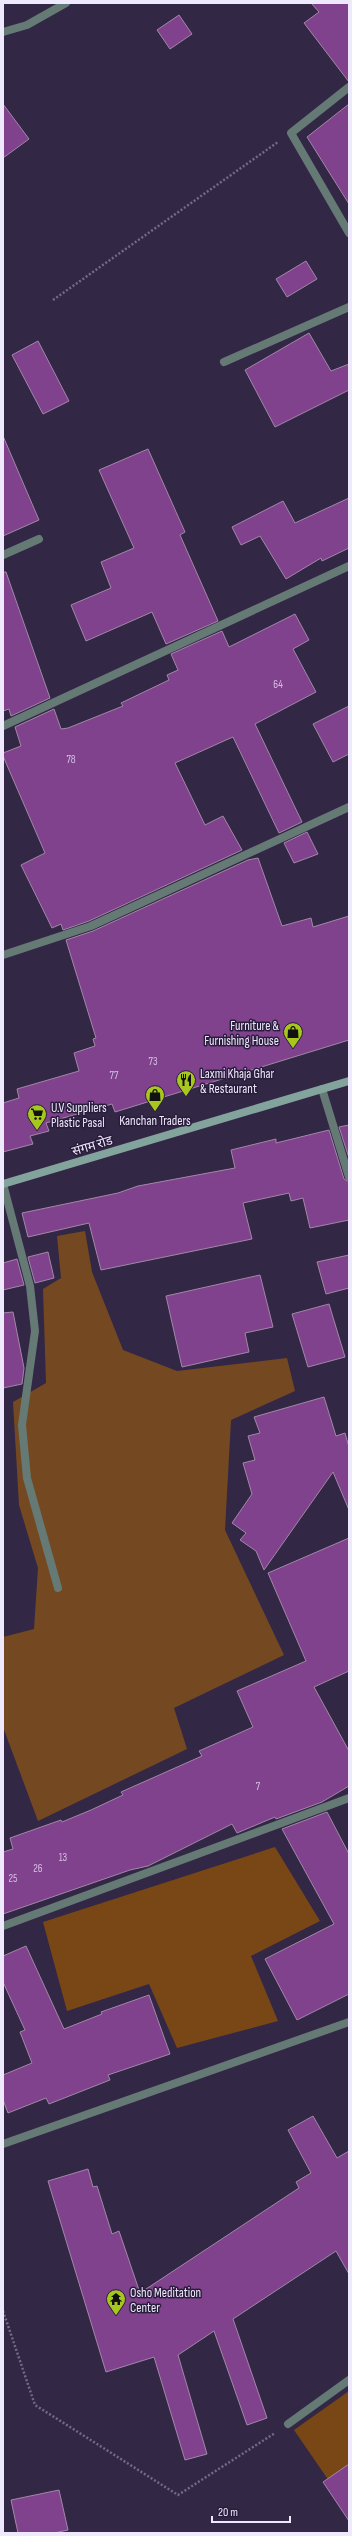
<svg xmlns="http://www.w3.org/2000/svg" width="352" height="2536" font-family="'Sofia Sans Condensed','Noto Sans Devanagari',sans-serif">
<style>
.green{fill:#794715}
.forest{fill:#744921}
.building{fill:#81428d;stroke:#a287a7}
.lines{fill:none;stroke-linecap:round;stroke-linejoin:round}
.path{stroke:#746a85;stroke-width:2.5;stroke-dasharray:2 2;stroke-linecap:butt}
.lane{stroke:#657a75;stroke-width:8}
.street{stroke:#657a75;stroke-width:8}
.secondary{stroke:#83a49d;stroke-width:8}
.labels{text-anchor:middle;stroke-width:3;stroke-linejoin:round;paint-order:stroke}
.number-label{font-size:11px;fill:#d4bfe1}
.poi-label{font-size:13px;fill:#efe9fd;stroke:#291d3b;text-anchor:start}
.street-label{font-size:13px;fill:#efe9fd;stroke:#291d3b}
</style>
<rect width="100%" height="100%" fill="#332746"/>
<path class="green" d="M275 1847 320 1921 251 1956 278 2021 177 2048 149 1984 67 2011 43 1922Z
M349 2391V2510L294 2430Z"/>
<path class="forest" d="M85 1231 92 1272 123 1350 177 1371 287 1358 295 1391 231 1420 225 1530 284 1655 174 1708 187 1749 38 1821 3 1727V1637L34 1629 38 1568 19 1505 13 1402 46 1383 43 1289 61 1278 57 1236Z"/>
<path class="building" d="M311 3H349V82L304 23 319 12Z
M179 15 192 34 170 49 157 30Z
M3 104 29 139 3 158Z
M349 104V204L307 137Z
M306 261 317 279 287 297 276 279Z
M309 333 331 371 349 364V390L275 427 245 370Z
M38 341 69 401 43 414 12 355Z
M3 436 39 520 3 536Z
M148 449 185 532 180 535 218 621 166 644 152 612 86 641 71 605 111 588 101 562 134 548 99 470Z
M349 498V548L322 561 321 558 286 579 260 536 241 545 232 527 283 501 295 523Z
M3 572H6L50 698 11 716 9 709 3 711Z
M295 614 309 640 293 649 316 692 255 724 302 822 279 833 233 737 226 740 175 763 205 825 223 816 242 850 89 921 63 930 61 924 52 928 21 865 45 853 3 756V753L21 746 15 727 54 709 61 729 68 728 123 706 121 703 169 680 167 675 178 670 171 654 222 631 229 647Z
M349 706V754L333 762 313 724Z
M307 832 318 854 294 863 284 843Z
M258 858 282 926 311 918 313 927 349 916V1040L115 1112 112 1104 46 1123 49 1131 30 1136 33 1144 3 1152V1103L19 1098 17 1089 79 1071 74 1053 95 1046 93 1039 96 1038 66 940 93 931 248 860Z
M349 1125V1158L339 1127Z
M329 1130 344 1179 349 1182V1220L310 1228 303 1198 291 1201 289 1193 243 1203 252 1239 101 1270 89 1223 28 1237 22 1213 118 1193 138 1186 235 1168 231 1150 276 1139V1143Z
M48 1252 54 1278 35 1283 28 1257Z
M349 1255V1288L326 1294 317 1262Z
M17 1259 24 1285 3 1290V1263Z
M260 1275 273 1327 245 1333 249 1352 182 1367 166 1296Z
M329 1304 345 1357 308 1367 292 1314Z
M13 1312 24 1368 22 1384 3 1388V1313Z
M324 1397 336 1436 345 1433 349 1447V1510L333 1472 264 1570 256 1551 240 1540 246 1533 232 1523 252 1494 243 1463 255 1460 248 1436 260 1433 254 1417Z
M349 1538V1671L314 1687 349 1751V1786L322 1802 276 1819 275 1817 237 1833 232 1824 148 1866 130 1870 3 1914V1852L13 1849 10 1838 61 1820 62 1822 91 1810 123 1795 121 1792 202 1756 199 1751 253 1727 237 1691 306 1661 268 1573Z
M327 1812 349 1854V1994L297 2020 265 1959 334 1924 282 1829Z
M26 1946 64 2029 102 2014 101 2012 149 1995 170 2054 108 2075 110 2080 49 2104 46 2098 8 2113 3 2100V2075L32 2063 20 2032 25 2030 3 1982V1956Z
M313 2116 337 2158 349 2151V2274L336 2251 233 2319 267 2418 247 2425 214 2331 178 2355 207 2454 185 2460 154 2357 106 2372 48 2181 88 2169 93 2187 97 2186 112 2234 119 2231 140 2293 299 2188 296 2182 311 2173 288 2130Z
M349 2464V2521L323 2482Z
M59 2490 68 2530 54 2533H18L11 2500Z"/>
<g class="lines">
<path class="path" d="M53 300 278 142
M3 2311 35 2405 178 2495 275 2433"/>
<path class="lane" d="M3 32 27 25 66 3
M3 555 39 539
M3 1184 30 1286 35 1331 22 1425 27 1478 58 1588"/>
<path class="street" d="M349 87 291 133 349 233
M224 362 349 307
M3 726 349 566
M3 955 91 926 349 807
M322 1089 349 1177
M3 1926 349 1798
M3 2144 349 2022
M288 2424 349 2380"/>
<path class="secondary" d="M3 1184 349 1081"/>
</g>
<defs>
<g id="shop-pin" transform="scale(1)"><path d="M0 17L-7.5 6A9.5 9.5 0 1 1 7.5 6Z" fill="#a7c71e" stroke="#291d3b"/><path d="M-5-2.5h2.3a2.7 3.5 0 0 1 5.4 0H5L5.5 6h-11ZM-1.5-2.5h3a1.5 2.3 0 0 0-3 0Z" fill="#111"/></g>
<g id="restaurant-pin" transform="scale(1)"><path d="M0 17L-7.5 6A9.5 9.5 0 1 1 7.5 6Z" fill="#a7c71e" stroke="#291d3b"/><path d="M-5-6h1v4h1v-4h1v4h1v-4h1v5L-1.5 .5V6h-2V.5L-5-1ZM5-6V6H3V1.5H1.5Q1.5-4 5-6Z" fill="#111"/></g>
<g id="supermarket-pin" transform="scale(1)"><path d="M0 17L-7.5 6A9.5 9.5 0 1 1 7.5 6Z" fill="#a7c71e" stroke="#291d3b"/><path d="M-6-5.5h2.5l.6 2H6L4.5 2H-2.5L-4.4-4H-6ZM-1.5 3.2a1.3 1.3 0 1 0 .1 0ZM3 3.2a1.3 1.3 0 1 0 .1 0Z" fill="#111"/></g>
<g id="temple-pin" transform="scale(1)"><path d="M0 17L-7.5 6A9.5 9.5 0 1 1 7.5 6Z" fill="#a7c71e" stroke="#291d3b"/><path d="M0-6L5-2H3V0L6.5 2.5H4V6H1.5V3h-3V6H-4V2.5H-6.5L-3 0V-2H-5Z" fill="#111"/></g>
</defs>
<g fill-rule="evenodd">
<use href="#shop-pin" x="293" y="1032"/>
<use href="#restaurant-pin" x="186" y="1080"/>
<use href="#shop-pin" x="155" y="1095"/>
<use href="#supermarket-pin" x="37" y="1114"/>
<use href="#temple-pin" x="116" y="2299"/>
</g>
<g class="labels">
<g class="number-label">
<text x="278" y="688">64</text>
<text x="71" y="763">78</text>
<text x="153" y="1065">73</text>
<text x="114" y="1079">77</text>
<text x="258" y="1790">7</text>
<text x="63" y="1861">13</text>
<text x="38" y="1872">26</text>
<text x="13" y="1882">25</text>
</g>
<g class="poi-label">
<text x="279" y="1030" text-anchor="end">Furniture &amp;<tspan x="279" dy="15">Furnishing House</tspan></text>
<text x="200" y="1078">Laxmi Khaja Ghar<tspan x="200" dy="15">&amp; Restaurant</tspan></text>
<text x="51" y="1112">U.V Suppliers<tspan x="51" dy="15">Plastic Pasal</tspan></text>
<text x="155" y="1125" text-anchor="middle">Kanchan Traders</text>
<text x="130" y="2297">Osho Meditation<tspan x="130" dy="15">Center</tspan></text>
</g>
<g class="street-label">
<text transform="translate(92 1145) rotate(-17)" y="5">संगम रोड</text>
</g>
</g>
<rect width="352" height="2536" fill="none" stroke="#efe9fd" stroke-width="8"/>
<path d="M212 2516v6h78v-6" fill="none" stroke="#efe9fd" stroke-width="2"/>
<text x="218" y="2516" font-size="12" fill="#efe9fd" stroke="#291d3b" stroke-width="3" paint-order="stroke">20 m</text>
</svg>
